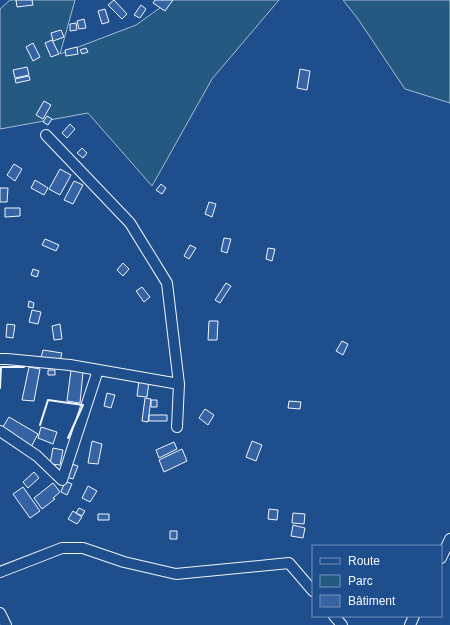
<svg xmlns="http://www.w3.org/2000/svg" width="450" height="625" font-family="Helvetica,sans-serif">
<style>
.green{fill:#245a82;stroke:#a8bbd7}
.building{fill:#3563a3;stroke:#f2f6ff}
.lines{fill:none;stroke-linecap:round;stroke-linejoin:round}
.street-casing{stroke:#f2f6ff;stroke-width:12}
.street{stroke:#1f4e8c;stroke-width:10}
.wall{stroke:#f2f6ff;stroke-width:2}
</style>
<rect width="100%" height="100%" fill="#1f4e8c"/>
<path class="green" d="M10 0H75L60 54 136 25 171 0H279L212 79 152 186 88 113 0 129V9Z
M343 0H450V103L405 89 358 19Z"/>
<path class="building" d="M16 0H32L33 5 17 7Z
M114 0 127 14 122 19 108 5Z
M155 0H173L165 11 153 3Z
M141 5 146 9 140 18 134 15Z
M105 9 109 22 102 24 98 11Z
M84 19 86 28 79 29 77 21Z
M76 23 77 30 70 31V24Z
M61 30 64 37 53 41 51 33Z
M52 40 59 54 51 57 45 43Z
M33 43 40 57 33 61 26 47Z
M77 47 78 54 66 56 65 50Z
M86 48 88 52 82 54 80 50Z
M27 67 29 75 15 78 13 70Z
M300 69 310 71 307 90 297 88Z
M29 76 30 80 16 83 15 79Z
M44 101 51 105 43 119 36 115Z
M47 116 52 119 48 125 43 122Z
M70 124 75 129 67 138 62 133Z
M82 148 87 153 83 158 77 153Z
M14 164 22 169 15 181 7 175Z
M60 169 71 175 60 195 49 189Z
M35 180 48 188 44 195 31 188Z
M74 181 83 185 73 204 64 200Z
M161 184 166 188 162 194 156 190Z
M0 188H8L7 202H0Z
M209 202 216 204 212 217 205 214Z
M5 208H20V216L5 217Z
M224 238 231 239 227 253 221 251Z
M45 239 59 245 56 251 42 245Z
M190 245 196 248 189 259 184 256Z
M268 248 275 249 272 261 266 259Z
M123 263 129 269 123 276 117 270Z
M33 269 39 271 37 277 31 275Z
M226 283 231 286 220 303 215 300Z
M142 287 150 297 144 302 136 291Z
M29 301 34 303 33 308 28 307Z
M32 310 41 312 38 324 29 322Z
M209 321H218L217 340H208Z
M7 324 15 325 13 338 6 337Z
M60 324 62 339 54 340 52 326Z
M342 341 348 344 343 355 336 351Z
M43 350 62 353 60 361 41 358Z
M29 367 40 369 34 401 22 400Z
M48 370H55V375H48Z
M71 370 83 372 80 403 67 401Z
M139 380 149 381 147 397 137 396Z
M107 393 115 395 111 408 104 406Z
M145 398 151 399 148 422 142 421Z
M151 400H157V407H151Z
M289 401 301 402 300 409 288 408Z
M205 409 214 415 208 425 199 418Z
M149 415H167V421H149Z
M9 417 38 434 31 447 1 430Z
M41 427 57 432 53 444 38 438Z
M92 441 102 444 98 464 88 463Z
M252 441 262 445 256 461 246 457Z
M174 442 177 449 159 458 156 450Z
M53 448 63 450 60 465 50 464Z
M182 449 187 461 164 472 159 460Z
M72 464 78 466 73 479 67 477Z
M34 472 39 478 28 488 23 482Z
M65 481 72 484 67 495 61 492Z
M53 483 60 492 53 498 55 499 42 509 34 498Z
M88 486 97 491 90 502 82 498Z
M23 487 40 511 30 518 13 494Z
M79 508 85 511 82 516 76 513Z
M269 509 278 510 277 520 268 519Z
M73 511 82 517 77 524 68 519Z
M293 513 305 514 304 524 292 523Z
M98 514H109V520H98Z
M293 525 305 528 303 538 291 536Z
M170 531H177V539H170Z"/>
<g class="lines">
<g class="street-casing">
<path id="street" d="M46 135 130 223 167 283 179 384 177 427
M0 359H7L70 365 179 384
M0 431 37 456 62 480 98 370
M441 558 450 539
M0 572 62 548H83L124 562 176 574 289 563 313 591
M0 613 6 625
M334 616 342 625
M410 625 414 616"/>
</g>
<use href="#street" class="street"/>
<path class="wall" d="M0 388 1 367H24
M40 425 48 400 83 405 68 438"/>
</g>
<rect x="312" y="545" width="130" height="72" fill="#1f4e8c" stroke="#7391ba"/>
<rect x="320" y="558" width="20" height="6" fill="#1f4e8c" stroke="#7391ba"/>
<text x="348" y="565" font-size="12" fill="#f2f6ff">Route</text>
<rect x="320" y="575" width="20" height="12" fill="#245a82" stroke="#7391ba"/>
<text x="348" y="585" font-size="12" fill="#f2f6ff">Parc</text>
<rect x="320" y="595" width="20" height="12" fill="#3563a3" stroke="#7391ba"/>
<text x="348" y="605" font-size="12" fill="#f2f6ff">Bâtiment</text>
</svg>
